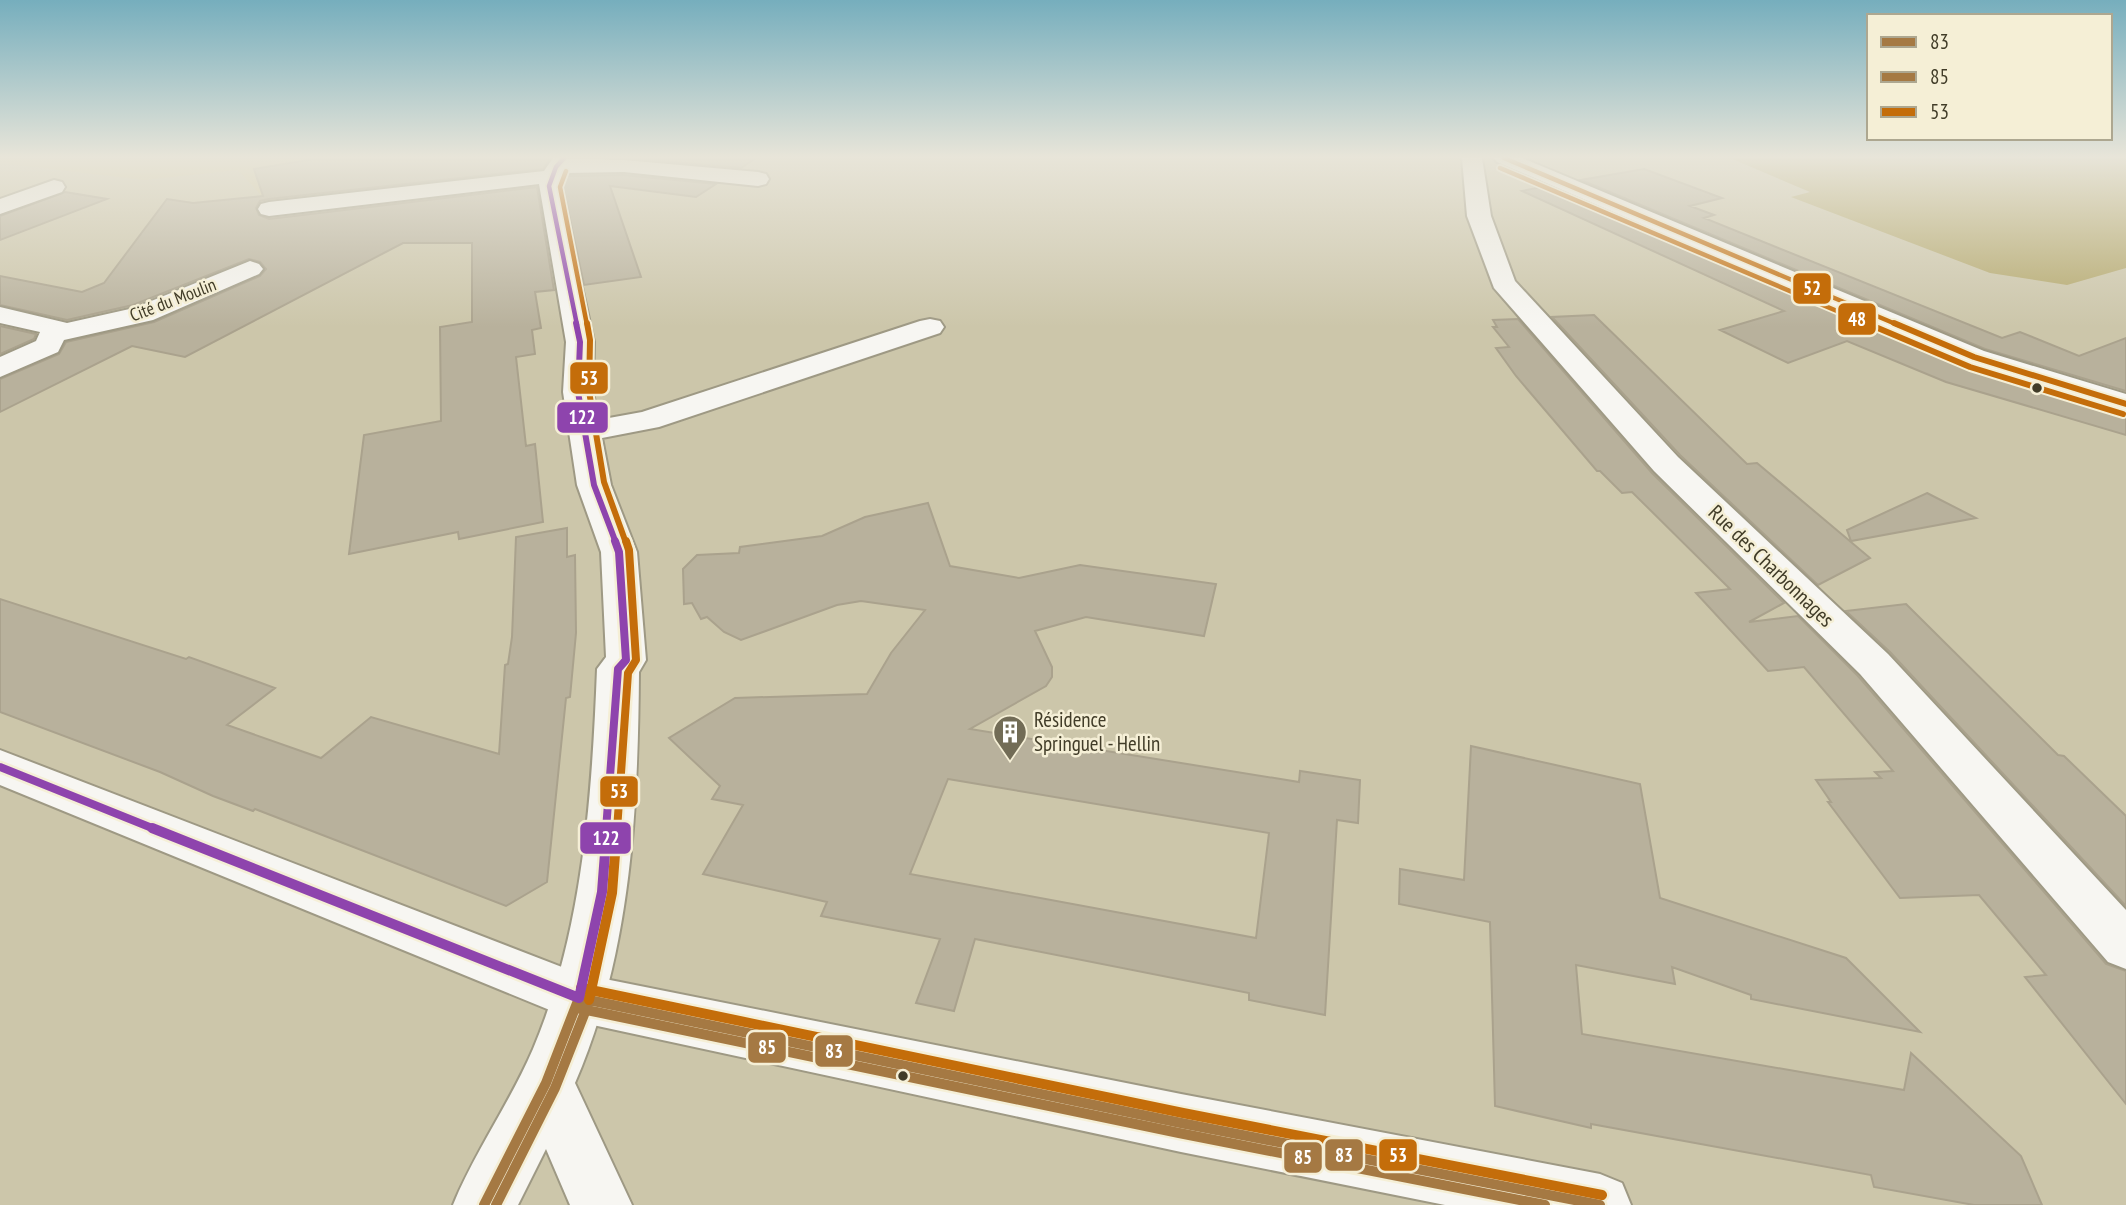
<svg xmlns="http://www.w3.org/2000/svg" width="2126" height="1205" font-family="'PT Sans Narrow',sans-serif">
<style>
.built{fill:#d1c79b}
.forest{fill:#b3a76b}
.building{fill:#b8b19c;stroke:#aaa28d;stroke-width:2;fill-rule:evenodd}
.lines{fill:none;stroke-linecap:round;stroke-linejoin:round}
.minor-casing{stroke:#9e9984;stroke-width:4}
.major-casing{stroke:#9e9984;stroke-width:4}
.minor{fill:#f7f6f2;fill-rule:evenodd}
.major{fill:#f7f6f2;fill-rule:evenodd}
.bus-1-casing{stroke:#f5efd6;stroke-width:15}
.bus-2-casing{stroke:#f5efd6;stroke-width:15}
.bus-3-far3-casing{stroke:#f5efd6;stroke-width:8}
.bus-3-far2-casing{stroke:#f5efd6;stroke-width:10}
.bus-3-far1-casing{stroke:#f5efd6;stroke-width:13}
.bus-3-casing{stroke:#f5efd6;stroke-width:15}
.bus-4-far3-casing{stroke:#f5efd6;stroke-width:8}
.bus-4-far2-casing{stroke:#f5efd6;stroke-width:10}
.bus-4-far1-casing{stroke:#f5efd6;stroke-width:13}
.bus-4-casing{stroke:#f5efd6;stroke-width:15}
.bus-5-far1-casing{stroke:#f5efd6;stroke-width:8}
.bus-5-casing{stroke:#f5efd6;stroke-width:10}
.bus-6-far1-casing{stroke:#f5efd6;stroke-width:8}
.bus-6-casing{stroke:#f5efd6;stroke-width:10}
.bus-1{stroke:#a57943;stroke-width:10}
.bus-2{stroke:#a57943;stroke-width:10}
.bus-3-far3{stroke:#c46d0a;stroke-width:4.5}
.bus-3-far2{stroke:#c46d0a;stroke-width:6}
.bus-3-far1{stroke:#c46d0a;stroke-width:8}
.bus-3{stroke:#c46d0a;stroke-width:10}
.bus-4-far3{stroke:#8e44ad;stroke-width:4.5}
.bus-4-far2{stroke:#8e44ad;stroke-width:6}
.bus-4-far1{stroke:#8e44ad;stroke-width:8}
.bus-4{stroke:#8e44ad;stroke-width:10}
.bus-5-far1{stroke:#c46d0a;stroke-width:4.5}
.bus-5{stroke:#c46d0a;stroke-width:6}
.bus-6-far1{stroke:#c46d0a;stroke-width:4.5}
.bus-6{stroke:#c46d0a;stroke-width:6}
.bus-dot{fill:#413c28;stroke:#f5efd6;stroke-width:2.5}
.labels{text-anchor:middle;stroke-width:5;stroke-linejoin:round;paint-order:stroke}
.far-street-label{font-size:18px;fill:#413c28;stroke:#f5efd6}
.street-label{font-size:21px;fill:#413c28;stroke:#f5efd6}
.poi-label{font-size:21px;fill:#413c28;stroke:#f5efd6;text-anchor:start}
.line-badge{stroke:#f5efd6;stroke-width:2.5}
.badge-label{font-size:19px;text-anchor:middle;font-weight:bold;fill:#fff}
</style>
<rect width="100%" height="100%" fill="#ccc6aa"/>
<path class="built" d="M0 158H510L515 163 270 205 238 170 144 180 0 163Z"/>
<path class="forest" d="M1730 158H2126V268L2067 285 1990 273 1791 197 1810 192Z"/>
<path class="building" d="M320 158H550L543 169 269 199 260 201 256 208 259 215 269 219 537 187 554 290 535 292 541 328 532 330 535 354 516 357 526 446 535 444 543 522 459 539 458 532 349 554 364 435 441 421 440 327 472 322V243H403L185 357 132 346 0 412V379L59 354 66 342 154 322 260 276 266 269 260 262 249 259 133 305 67 320 0 305V276L82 292 104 283 167 199 193 203 263 196 254 169Z
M629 158H756L741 168Z
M1644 169 1722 198 1690 206 1714 215 1704 218 2002 338 2020 332 2079 356 2126 338V391L1985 349 1581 180Z
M624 175 716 184 696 197 610 186 641 277 584 285 563 186 566 176Z
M1547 186 1963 365 2126 415V435L1946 382 1847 341 1788 363 1720 330 1784 311 1522 191Z
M65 192 107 199 0 240V216Z
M1594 315 1747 464 1757 463 1870 558 1818 585 1680 455 1552 317Z
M1518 319 1652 473 1784 603 1749 622 1798 616 1858 676 2106 964 2126 971V1104L2025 977 2046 975 1979 895 1900 898 1828 802H1831L1816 780 1881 778 1875 772 1893 771 1804 667 1768 671 1696 593 1730 589 1632 492 1622 493 1600 471H1597L1516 376 1496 348 1509 347 1493 327H1497L1493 320Z
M0 326 36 334 34 339 0 354Z
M1927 493 1976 518 1851 541 1847 530Z
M928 503 950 566 1019 578 1080 565 1216 584 1204 636 1086 617 1035 631 1052 667V677L1046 686 970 729 1299 782 1300 771 1360 780 1358 823 1337 820 1325 1015 1249 1000V993L975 939 954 1011 916 1003 940 939 821 916 827 902 703 874 743 805 712 799 720 786 669 738 735 698 867 694 891 653 925 610 861 601 837 605 741 640 724 632 707 617 701 619 692 603 684 604 683 569 697 555 739 553 740 547 822 536 865 517ZM948 779 1269 833 1256 938 910 874Z
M567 528V557L575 555 576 633 570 697 566 698 547 882 506 906 255 809 253 811 213 796 160 772 0 712V599L186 659 189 657 275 688 227 725 321 758 371 717 499 754 505 665 508 664 512 637 516 537Z
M1906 604 2058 755 2064 756 2126 816V906L1890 652 1846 611Z
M1471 746 1640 784 1660 898 1846 958 1920 1032 1751 999V995L1672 967 1675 984 1576 965 1582 1034 1904 1090 1911 1053 2021 1156 2042 1205H1974L1874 1187 1871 1175 1591 1124V1128L1495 1106 1490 922 1399 904 1400 869 1464 880Z"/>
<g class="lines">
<g class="minor-casing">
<path id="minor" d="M553 158 624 160 758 172 766 174 769 179 766 184 758 186 624 172 564 173 560 186 594 342 593 392 598 420 642 412 920 321 930 319 940 321 944 327 940 333 659 427 602 438 611 485 637 552 646 660 639 672C638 811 631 954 575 1083L632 1205H570L546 1149 518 1205H453C475 1151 510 1103 533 1049 583 931 592 796 597 669L606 657 601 552 577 485 563 392 566 342 539 184 269 216 261 214 258 209 261 204 269 202 544 171Z
M1462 158H1482L1491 216 1515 281 1678 457 1888 654 2126 910V969L2108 962 1860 674 1654 471 1494 288 1467 216Z
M1494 158H1522L1984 351 2126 394V413L1964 363 1497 162Z
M54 180 62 182 65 187 62 192 0 214V199Z
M250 261 259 264 263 269 259 274 153 320 64 340 58 352 0 377V357L36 341 40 332 0 323V307L67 323 134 308Z"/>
</g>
<g class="major-casing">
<path id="major" d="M0 750 580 974 1181 1094 1600 1174 1622 1183 1631 1205H1445L1181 1152 579 1022 0 785Z"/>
</g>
<use href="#minor" class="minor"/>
<use href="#major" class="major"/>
<g class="bus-1-casing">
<path id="bus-1" d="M579 998 1181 1123 1600 1205
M484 1205 546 1083 579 998"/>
</g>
<g class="bus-2-casing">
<path id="bus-2" d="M577 1008 1179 1133 1545 1205
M496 1205 555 1088 589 1002"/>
</g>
<g class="bus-3-far3-casing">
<path id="bus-3-far3" d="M566 171 560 187 587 325"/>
</g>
<g class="bus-3-far2-casing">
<path id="bus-3-far2" d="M587 323 590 340 589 391 604 482 626 543"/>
</g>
<g class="bus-3-far1-casing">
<path id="bus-3-far1" d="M617 830 628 673 636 660 629 550 626 541"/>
</g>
<g class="bus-3-casing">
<path id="bus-3" d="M581 988 1183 1113 1602 1195
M589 1000 612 893 617 828"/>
</g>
<g class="bus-4-far3-casing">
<path id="bus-4-far3" d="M564 158 556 167 549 186 577 325"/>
</g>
<g class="bus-4-far2-casing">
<path id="bus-4-far2" d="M576 323 580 342 578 392 594 485 616 543"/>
</g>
<g class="bus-4-far1-casing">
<path id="bus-4-far1" d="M0 767 157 830
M606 830 618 669 626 660 619 552 615 541"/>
</g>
<g class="bus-4-casing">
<path id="bus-4" d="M152 828 579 998
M579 998 602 892 607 828"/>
</g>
<g class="bus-5-far1-casing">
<path id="bus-5-far1" d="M1504 158 1898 325"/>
</g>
<g class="bus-5-casing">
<path id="bus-5" d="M1894 323 1974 357 2126 404"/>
</g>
<g class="bus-6-far1-casing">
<path id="bus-6-far1" d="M1500 168 1870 325"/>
</g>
<g class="bus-6-casing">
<path id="bus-6" d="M1866 323 1970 367 2123 414"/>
</g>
<use href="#bus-1" class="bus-1"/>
<use href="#bus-2" class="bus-2"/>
<use href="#bus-3-far3" class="bus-3-far3"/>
<use href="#bus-3-far2" class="bus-3-far2"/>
<use href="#bus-3-far1" class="bus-3-far1"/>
<use href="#bus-3" class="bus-3"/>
<use href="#bus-4-far3" class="bus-4-far3"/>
<use href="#bus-4-far2" class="bus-4-far2"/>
<use href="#bus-4-far1" class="bus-4-far1"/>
<use href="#bus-4" class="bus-4"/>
<use href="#bus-5-far1" class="bus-5-far1"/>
<use href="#bus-5" class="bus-5"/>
<use href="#bus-6-far1" class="bus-6-far1"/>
<use href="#bus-6" class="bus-6"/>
</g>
<linearGradient id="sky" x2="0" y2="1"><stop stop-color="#76aebd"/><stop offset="0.48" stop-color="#e8e5d9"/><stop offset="1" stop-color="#e8e5d9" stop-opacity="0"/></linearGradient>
<rect width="2126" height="327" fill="url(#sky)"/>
<defs>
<g id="building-pin" transform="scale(1.75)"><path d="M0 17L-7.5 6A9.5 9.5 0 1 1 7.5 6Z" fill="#726c56" stroke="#f5efd6"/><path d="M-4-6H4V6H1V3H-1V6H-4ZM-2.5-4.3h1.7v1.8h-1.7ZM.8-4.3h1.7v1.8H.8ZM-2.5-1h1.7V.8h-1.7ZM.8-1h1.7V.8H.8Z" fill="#fff"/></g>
</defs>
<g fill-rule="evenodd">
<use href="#building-pin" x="1010" y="732"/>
</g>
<g class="bus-dot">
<circle cx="2037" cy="388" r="6"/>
<circle cx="903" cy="1076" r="6"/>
</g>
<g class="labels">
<g class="far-street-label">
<text transform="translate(173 300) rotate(-21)" y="6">Cité du Moulin</text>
</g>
<g class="street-label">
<text transform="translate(1771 566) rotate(44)" y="7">Rue des Charbonnages</text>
</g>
<g class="poi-label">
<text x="1034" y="727">Résidence<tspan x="1034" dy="24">Springuel - Hellin</tspan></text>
</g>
</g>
<g class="line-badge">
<rect x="1792" y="272" width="40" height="33" rx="7" fill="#c46d0a"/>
<rect x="1837" y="302" width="40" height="34" rx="7" fill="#c46d0a"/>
<rect x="569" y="361" width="40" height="34" rx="7" fill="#c46d0a"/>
<rect x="556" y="401" width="53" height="33" rx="7" fill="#8e44ad"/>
<rect x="599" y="775" width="40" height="33" rx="7" fill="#c46d0a"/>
<rect x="579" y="821" width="53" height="34" rx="7" fill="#8e44ad"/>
<rect x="747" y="1031" width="40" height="33" rx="7" fill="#a57943"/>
<rect x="814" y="1034" width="40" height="34" rx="7" fill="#a57943"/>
<rect x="1324" y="1138" width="40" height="34" rx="7" fill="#a57943"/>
<rect x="1378" y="1138" width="40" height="34" rx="7" fill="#c46d0a"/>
<rect x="1283" y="1141" width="40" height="33" rx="7" fill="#a57943"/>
</g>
<g class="badge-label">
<text x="1812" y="295">52</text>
<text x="1857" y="326">48</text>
<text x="589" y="385">53</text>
<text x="582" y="424">122</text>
<text x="619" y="798">53</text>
<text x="606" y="845">122</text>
<text x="767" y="1054">85</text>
<text x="834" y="1058">83</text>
<text x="1344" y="1162">83</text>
<text x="1398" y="1162">53</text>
<text x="1303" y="1164">85</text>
</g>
<rect x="1867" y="14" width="245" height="126" fill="#f5efd6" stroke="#ada790" stroke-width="2"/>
<rect x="1881" y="37" width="35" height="10" fill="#a57943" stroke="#ada790" stroke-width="2"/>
<text x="1930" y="49" font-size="21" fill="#413c28">83</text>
<rect x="1881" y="72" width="35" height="10" fill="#a57943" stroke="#ada790" stroke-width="2"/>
<text x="1930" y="84" font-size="21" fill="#413c28">85</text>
<rect x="1881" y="107" width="35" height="10" fill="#c46d0a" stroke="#ada790" stroke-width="2"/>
<text x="1930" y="119" font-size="21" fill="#413c28">53</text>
</svg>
